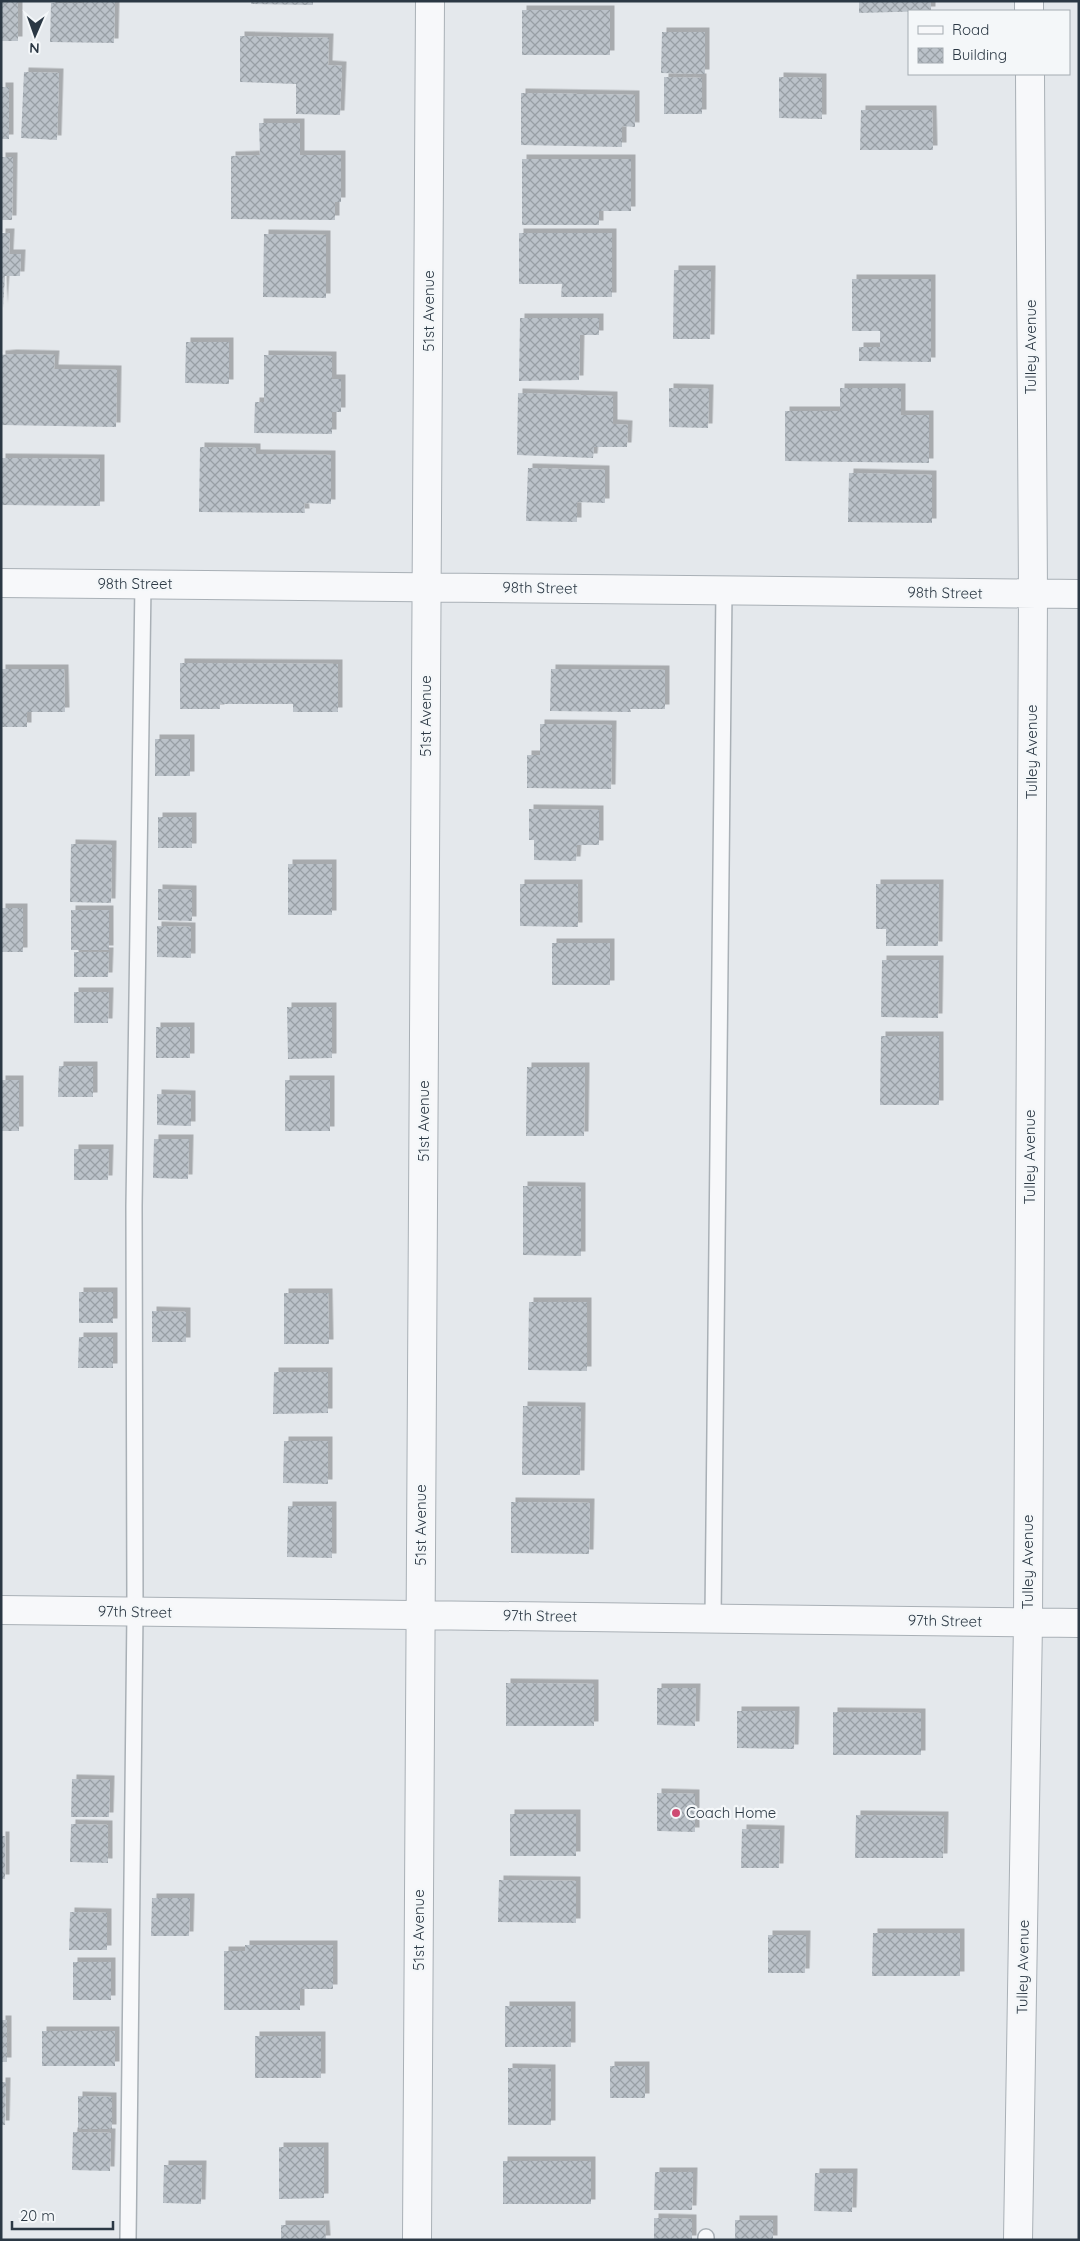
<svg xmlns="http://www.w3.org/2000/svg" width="1080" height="2241" font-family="Quicksand,sans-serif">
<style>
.building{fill:url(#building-cross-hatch);filter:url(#shadow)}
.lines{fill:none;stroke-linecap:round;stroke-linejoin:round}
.lane-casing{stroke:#a9b0b6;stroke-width:18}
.street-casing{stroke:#a9b0b6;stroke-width:30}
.lane{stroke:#f7f8fa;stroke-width:15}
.street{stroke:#f7f8fa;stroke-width:28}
.poi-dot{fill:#ce4b72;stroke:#f4f7f9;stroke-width:2}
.labels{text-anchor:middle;stroke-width:4.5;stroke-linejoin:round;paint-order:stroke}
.street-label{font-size:15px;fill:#2b3844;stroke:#f4f7f9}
.poi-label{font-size:15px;fill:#2b3844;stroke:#f4f7f9;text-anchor:start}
</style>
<defs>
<pattern id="building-cross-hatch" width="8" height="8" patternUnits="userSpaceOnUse" patternTransform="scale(1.25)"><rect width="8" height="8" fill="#bbc2c9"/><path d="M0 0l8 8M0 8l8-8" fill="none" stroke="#989fa5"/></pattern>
<filter id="shadow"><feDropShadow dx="4.5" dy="-4.5" stdDeviation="0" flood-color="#0004"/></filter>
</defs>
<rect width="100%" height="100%" fill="#e4e8ec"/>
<path class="building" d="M1 1H18V41H1Z
M84 1H115L114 43 50 42 51 3H84Z
M251 1H313V5L251 4Z
M859 1H931V11L859 13Z
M522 10H610V55H522Z
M662 32H705V74L661 73Z
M240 36 329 38 328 65 342 66 340 115 296 114V84L240 82Z
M24 72 59 73 57 140 21 138Z
M664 77 702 78V114H664Z
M779 77 822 78V119L779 118Z
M1 87H9V139H1Z
M521 93 635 95V127L622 126V147L521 145Z
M861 110H932L933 150H860Z
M259 123H300V155H341V202H335V220L231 219V156L260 155Z
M1 157H13L12 220H1Z
M522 159H631V211H599V225H522Z
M1 233H10L9 254H21L20 276H5L3 308Z
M519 233H612V297H561L562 284H519Z
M264 234 326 235V298L263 297Z
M674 270H711L710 339H673Z
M852 279H931V362L859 361V347H880V331H852Z
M520 318H599V335H580L579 380 519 381Z
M186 342H229V384L185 383Z
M12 354 55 355 54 369 117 370 116 427 1 425V355Z
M264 355 332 356V379H341V412H332V434L254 433 255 402H264Z
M669 388 709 389 708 428 669 427Z
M840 388H901V415H929V463L785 461V411H840Z
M518 393 613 396V424L628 425 627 447H594L593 458 517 455Z
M200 447 256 448V454L331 455V504L304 503 305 513 199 512Z
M1 458 100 459V506L1 505Z
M528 468 605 470V503L577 502V522L526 521Z
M849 473 932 475V523L848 522Z
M180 663 338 664V712H293V704H220V709H180Z
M1 669H64L65 712H27V727H1Z
M551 669 665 670V709H630L631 712 550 711Z
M540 724 612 725 611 789 527 788V755H540Z
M155 739H190V776H155Z
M529 809 599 810V845H577L576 861 534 860V840H529Z
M158 817H192V848H158Z
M71 844 112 845 111 903 70 902Z
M288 864H332V915H288Z
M520 884H578V927L520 926Z
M876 884H939L938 946H886V929H876Z
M158 889 192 890V921L158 920Z
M1 908H23V952H1Z
M71 910H109V950H71Z
M157 926 191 927V958L157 957Z
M552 943H610V985H552Z
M74 952H109L108 977H74Z
M882 960H939L938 1018 881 1017Z
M74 992H109L108 1023H74Z
M287 1007H332V1058L288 1059Z
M156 1027H190V1058H156Z
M881 1036H939V1105H880Z
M59 1066H93V1097H58Z
M527 1067H585L584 1136H526Z
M1 1080H19V1131H1Z
M285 1080H330V1131H285Z
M157 1094 191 1095V1126L157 1125Z
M154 1139H189L188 1179 153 1178Z
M74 1149H109L108 1180H74Z
M523 1186 581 1187V1256L523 1255Z
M79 1292H113V1323H79Z
M284 1293H328L329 1344H284Z
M529 1302H587V1371L528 1370Z
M152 1311 186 1312V1342H152Z
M79 1337H113V1368H78Z
M274 1372H328V1413L273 1414Z
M523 1406 581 1407 580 1475H522Z
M284 1441H328V1484L283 1483Z
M511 1502 590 1503 589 1554 511 1553Z
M288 1506H332V1558L287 1557Z
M506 1683 594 1684V1726H506Z
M657 1688H696L695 1726 657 1725Z
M737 1711H795L794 1749 737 1748Z
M833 1712 921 1713V1755H833Z
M72 1779 110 1780 109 1817H71Z
M657 1793 695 1794V1832L657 1831Z
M510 1814H576V1856H510Z
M856 1815 944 1816 943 1858H855Z
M71 1824 108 1825V1863L70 1862Z
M742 1829 780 1830 779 1868H741Z
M1 1836H5V1879H1Z
M499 1880 576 1881V1923L498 1922Z
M152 1898H190L189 1936H151Z
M70 1912 107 1913V1950H69Z
M873 1933H960V1976H872Z
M768 1935H806L805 1973H768Z
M245 1945H333V1989H300V2010H224V1951H245Z
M73 1962H111V2000H73Z
M505 2006H571V2047H505Z
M1 2020H7V2062H1Z
M42 2031H115V2066H42Z
M255 2036H321V2078H255Z
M610 2066H645V2098H610Z
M508 2068 551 2069V2125H508Z
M1 2082H6L5 2125H1Z
M78 2096 112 2097V2129H78Z
M73 2132 111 2133 110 2171 72 2170Z
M279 2147H324V2198L279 2199Z
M503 2161H591V2204H503Z
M164 2165H202L201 2204 163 2203Z
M655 2172H693L692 2210H654Z
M815 2173H853L852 2212 814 2211Z
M654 2218 692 2219V2240H654Z
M735 2220H773V2240H735Z
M281 2225H325L326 2240H281Z"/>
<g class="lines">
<g class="lane-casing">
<path id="lane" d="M713 1618 724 590
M128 2240 135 1612 134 1206 143 584
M706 2240V2237"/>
</g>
<g class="street-casing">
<path id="street" d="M1029 1V11
M1 583 1079 594
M1 1610 1079 1623
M417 2240 430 1
M1018 2240 1028 1622 1033 594 1030 74"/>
</g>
<use href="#lane" class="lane"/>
<use href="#street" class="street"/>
</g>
<circle class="poi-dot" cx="676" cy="1813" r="5"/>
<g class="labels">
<g class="street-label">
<text transform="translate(429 311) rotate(-90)" y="5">51st Avenue</text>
<text transform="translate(1031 347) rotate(-90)" y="5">Tulley Avenue</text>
<text x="135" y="589">98th Street</text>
<text transform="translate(540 588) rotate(1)" y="5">98th Street</text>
<text transform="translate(945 593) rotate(1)" y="5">98th Street</text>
<text transform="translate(426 716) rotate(-90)" y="5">51st Avenue</text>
<text transform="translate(1032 752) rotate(-90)" y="5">Tulley Avenue</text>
<text transform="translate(424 1121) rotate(-90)" y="5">51st Avenue</text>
<text transform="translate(1030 1157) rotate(-90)" y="5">Tulley Avenue</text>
<text transform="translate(421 1525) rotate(-90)" y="5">51st Avenue</text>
<text transform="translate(1028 1562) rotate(-90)" y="5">Tulley Avenue</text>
<text transform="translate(135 1612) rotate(1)" y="5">97th Street</text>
<text transform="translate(540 1616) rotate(1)" y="5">97th Street</text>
<text transform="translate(945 1621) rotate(1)" y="5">97th Street</text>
<text transform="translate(419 1930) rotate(-90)" y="5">51st Avenue</text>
<text transform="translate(1023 1967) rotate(-89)" y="5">Tulley Avenue</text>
</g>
<g class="poi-label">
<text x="686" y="1818">Coach Home</text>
</g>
</g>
<rect width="1080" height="2241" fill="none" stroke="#2b3844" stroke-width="5"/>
<rect x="908" y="10" width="162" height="65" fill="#f4f7f9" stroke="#a4abb1"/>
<rect x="918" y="26" width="25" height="8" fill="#f7f8fa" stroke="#a4abb1"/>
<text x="952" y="35" font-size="15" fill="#2b3844">Road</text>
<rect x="918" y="48" width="25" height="15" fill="url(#building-cross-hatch)" stroke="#a4abb1"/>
<text x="952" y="60" font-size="15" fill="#2b3844">Building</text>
<g transform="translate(35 35) rotate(182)" stroke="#f4f7f9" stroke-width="4" paint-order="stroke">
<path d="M0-4L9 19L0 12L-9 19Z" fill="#2b3844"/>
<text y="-8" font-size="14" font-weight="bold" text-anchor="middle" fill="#2b3844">N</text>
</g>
<path d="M12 2221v8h101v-8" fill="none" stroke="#2b3844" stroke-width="2.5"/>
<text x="20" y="2221" font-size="15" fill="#2b3844" stroke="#f4f7f9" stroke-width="4" paint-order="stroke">20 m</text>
</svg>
